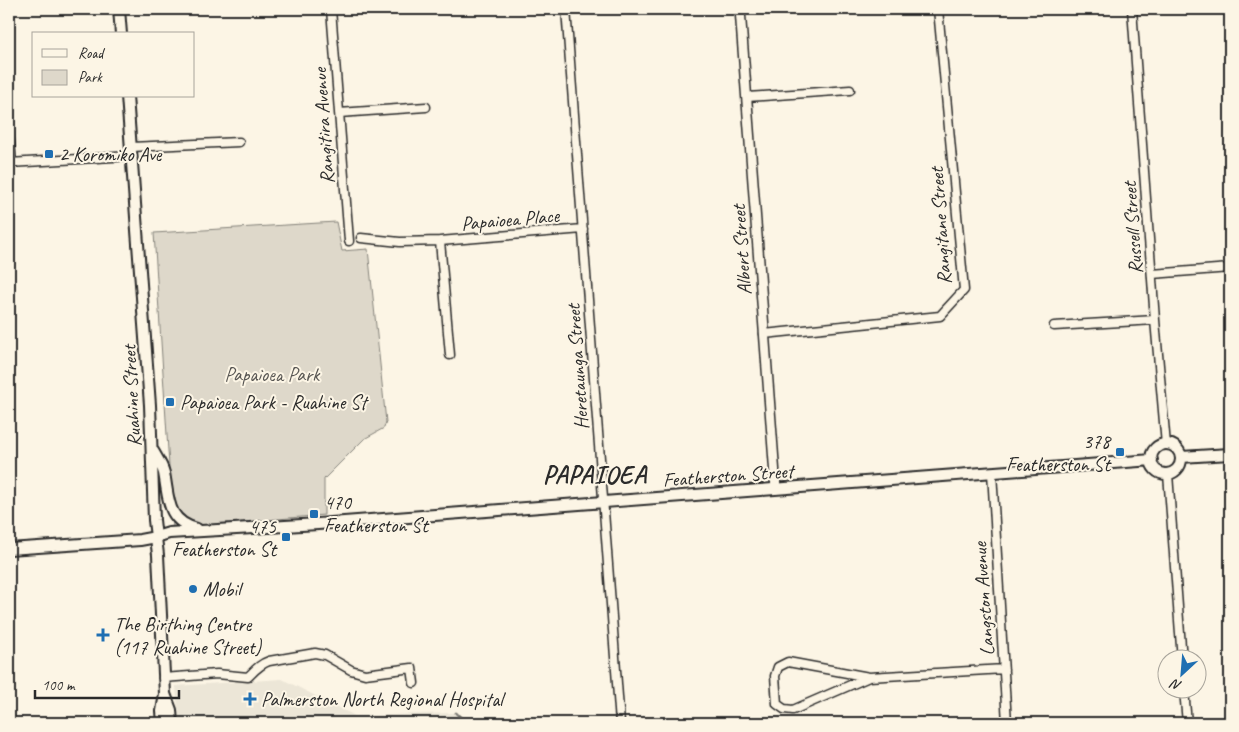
<svg xmlns="http://www.w3.org/2000/svg" width="1239" height="732" font-family="Caveat,sans-serif">
<style>
.built{fill:#ece6d7}
.green{fill:#ded8ca;stroke:#84827a}
.lines{fill:none;stroke-linecap:round;stroke-linejoin:round}
.stream{stroke:#7d7b74;stroke-width:3}
.minor-casing{stroke:#2b2b2b;stroke-width:11}
.tertiary-casing{stroke:#2b2b2b;stroke-width:12}
.secondary-casing{stroke:#2b2b2b;stroke-width:14}
.minor{stroke:#fcf5e5;stroke-width:8}
.tertiary{stroke:#fcf5e5;stroke-width:9}
.secondary{stroke:#fcf5e5;stroke-width:10}
.poi-dot{fill:#1f6fb2;stroke:#fcf5e5;stroke-width:2}
.labels{text-anchor:middle;stroke-width:4;stroke-linejoin:round;paint-order:stroke}
.street-label{font-size:20px;fill:#2b2b2b;stroke:#fcf5e5}
.poi-label{font-size:20px;fill:#2b2b2b;stroke:#fcf5e5;text-anchor:start}
.park-label{font-size:20px;fill:#585653;stroke:#fcf5e5}
.district-label{font-size:25px;font-weight:bold;letter-spacing:1px;fill:#2b2b2b;stroke:#fcf5e5}
</style>
<rect width="100%" height="100%" fill="#fcf5e5"/>
<filter id="ink" filterUnits="userSpaceOnUse"><feTurbulence type="fractalNoise" baseFrequency=".02" numOctaves="2"/><feDisplacementMap in="SourceGraphic" scale="10" xChannelSelector="R" yChannelSelector="G"/><feConvolveMatrix kernelMatrix="1 2 1 2 8 2 1 2 1" color-interpolation-filters="sRGB"/></filter>
<g filter="url(#ink)">
<path class="built" d="M282 679 355 716 456 713 457 723H179L176 686Z"/>
<path class="green" d="M336 222 342 251 368 249 386 422 384 428 364 439 324 479V515L173 528 154 233Z"/>
<g class="lines">
<path class="stream" d="M456 713 466 723"/>
<g class="minor-casing">
<path id="minor" d="M331 9 349 241
M566 9 620 723
M1132 9 1155 320 1166 445
M747 97 850 90
M339 113 426 107
M9 133 12 163
M131 147 239 142
M9 163 131 156
M361 238 400 242 440 241 583 229
M440 241 450 355
M1152 274 1230 268
M1054 326 1155 320
M764 334 940 316 964 290 938 9
M992 472 1007 723
M1168 474 1182 660
M869 677 788 662 778 667 775 676 777 704 784 709 793 710 869 677 1004 669
M163 678 217 674 248 677C255 670 260 664 269 661L315 653 325 655 351 670 365 674 412 668 414 683
M1184 690 1187 723"/>
</g>
<g class="tertiary-casing">
<path id="tertiary" d="M740 9 776 489"/>
</g>
<g class="secondary-casing">
<path id="secondary" d="M119 9 121 34
M127 96 150 405 154 520 158 555 165 694 162 711 163 723
M1151 459a15 15 0 1 1 30 0a15 15 0 1 1-30 0Z
M153 451C157 458 162 465 164 473 169 498 166 521 197 529
M1181 457 1230 454
M9 549 140 540 156 537 169 533 318 524 1152 460
M165 694 171 710 172 723"/>
</g>
<use href="#minor" class="minor"/>
<use href="#tertiary" class="tertiary"/>
<use href="#secondary" class="secondary"/>
</g>
</g>
<g class="poi-dot">
<rect x="44" y="149" width="10" height="10" rx="2.5"/>
<rect x="165" y="397" width="10" height="10" rx="2.5"/>
<rect x="1115" y="447" width="10" height="10" rx="2.5"/>
<rect x="309" y="509" width="10" height="10" rx="2.5"/>
<rect x="281" y="532" width="10" height="10" rx="2.5"/>
<circle cx="193" cy="589" r="5"/>
<path d="M100.5 627.5h5v5h5v5h-5v5h-5v-5h-5v-5h5z"/>
<path d="M247.5 691.5h5v5h5v5h-5v5h-5v-5h-5v-5h5z"/>
</g>
<g class="labels">
<g class="street-label">
<text transform="translate(323 126) rotate(-94)" y="7">Rangitira Avenue</text>
<text transform="translate(510 219) rotate(-5)" y="7">Papaioea Place</text>
<text transform="translate(940 226) rotate(-94)" y="7">Rangitane Street</text>
<text transform="translate(1132 228) rotate(-94)" y="7">Russell Street</text>
<text transform="translate(741 250) rotate(-94)" y="7">Albert Street</text>
<text transform="translate(577 367) rotate(-94)" y="7">Heretaunga Street</text>
<text transform="translate(131 396) rotate(-93)" y="7">Ruahine Street</text>
<text transform="translate(728 475) rotate(-4)" y="7">Featherston Street</text>
<text transform="translate(983 599) rotate(-94)" y="7">Langston Avenue</text>
</g>
<g class="poi-label">
<text x="59" y="161">2 Koromiko Ave</text>
<text x="180" y="409">Papaioea Park - Ruahine St</text>
<text x="1110" y="448" text-anchor="end">378<tspan x="1110" dy="23">Featherston St</tspan></text>
<text x="324" y="509">470<tspan x="324" dy="23">Featherston St</tspan></text>
<text x="276" y="533" text-anchor="end">475<tspan x="276" dy="23">Featherston St</tspan></text>
<text x="203" y="596">Mobil</text>
<text x="114" y="631">The Birthing Centre<tspan x="114" dy="23">(117 Ruahine Street)</tspan></text>
<text x="261" y="706">Palmerston North Regional Hospital</text>
</g>
<g class="park-label">
<text x="272" y="381">Papaioea Park</text>
</g>
<g class="district-label">
<text x="595" y="483">PAPAIOEA</text>
</g>
</g>
<rect width="1239" height="732" fill="none" stroke="#fcf5e5" stroke-width="30"/>
<rect x="15" y="15" width="1209" height="702" fill="none" stroke="#2b2b2b" stroke-width="2" filter="url(#ink)"/>
<rect x="32" y="32" width="162" height="65" fill="#fcf5e5" stroke="#a8a49b"/>
<rect x="42" y="49" width="25" height="8" fill="#fcf5e5" stroke="#a8a49b"/>
<text x="78" y="58" font-size="15" fill="#2b2b2b">Road</text>
<rect x="42" y="70" width="25" height="15" fill="#ded8ca" stroke="#a8a49b"/>
<text x="78" y="82" font-size="15" fill="#2b2b2b">Park</text>
<g transform="translate(1182 674) rotate(206)"><circle r="24" fill="#fcf5e5" stroke="#a8a49b"/>
<path d="M0-4L9 19L0 12L-9 19Z" fill="#1f6fb2"/>
<text y="-8" font-size="14" font-weight="bold" text-anchor="middle" fill="#2b2b2b">N</text>
</g>
<path d="M35 690v8h144v-8" fill="none" stroke="#2b2b2b" stroke-width="2.5"/>
<text x="42" y="690" font-size="15" fill="#2b2b2b" stroke="#fcf5e5" stroke-width="4" paint-order="stroke">100 m</text>
</svg>
